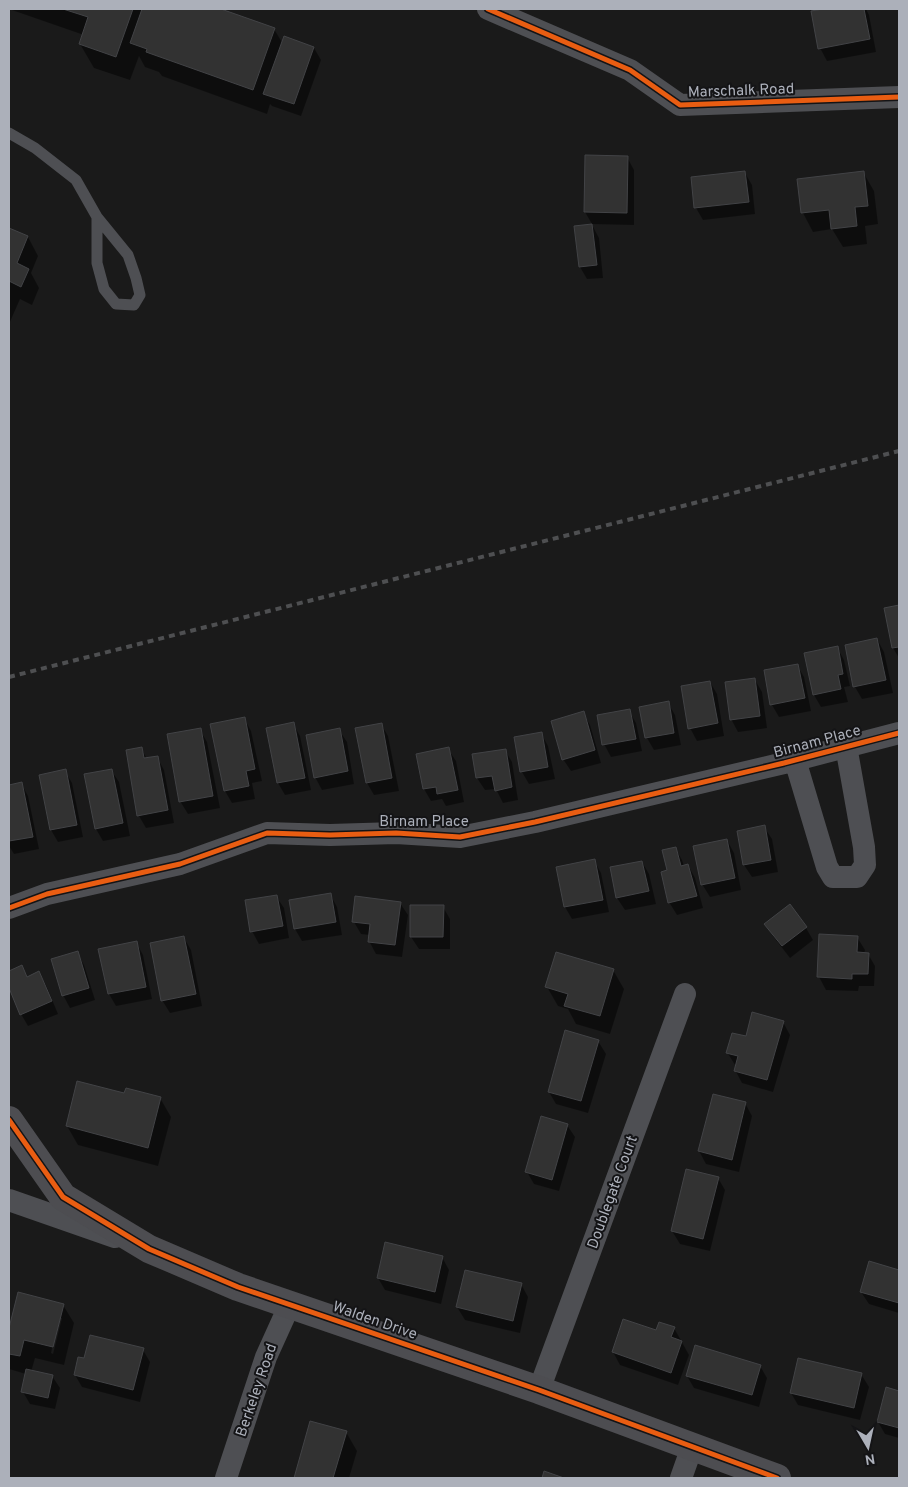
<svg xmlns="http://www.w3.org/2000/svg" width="908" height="1487" font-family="Overpass,sans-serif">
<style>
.shadow{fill:#0007;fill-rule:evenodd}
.building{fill:#323232;stroke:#424346}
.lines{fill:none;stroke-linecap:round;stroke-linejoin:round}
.lane{stroke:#4e4f53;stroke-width:11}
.street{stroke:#4e4f53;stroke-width:22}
.secondary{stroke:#4d4d51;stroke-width:28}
.rail{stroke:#4e4f51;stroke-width:4;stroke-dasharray:6 5;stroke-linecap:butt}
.cycleway-casing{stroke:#141416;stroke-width:8}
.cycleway{stroke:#e95d12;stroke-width:5}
.labels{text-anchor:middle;stroke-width:4;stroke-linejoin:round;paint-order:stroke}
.street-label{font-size:15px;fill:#acb0ba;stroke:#141416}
</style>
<rect width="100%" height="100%" fill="#1a1a1a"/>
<path class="shadow" d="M9 9H217L274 29 283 44 314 48 321 60 301 116 272 106 270 104 267 114 162 76 159 72 145 67 139 56 130 80 94 68 80 44 84 35Z
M830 9H866L869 15 876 52 827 61 820 48 813 12Z
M627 157 634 170V225L592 224 585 212Z
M863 172 874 191 878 224 865 226 867 244 843 247 832 229 813 232 803 213 798 180Z
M745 173 752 185 755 214 703 220 696 208Z
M592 225 599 238 603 278 587 279 580 267 575 227Z
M9 229 28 237 38 256 31 273 39 288 32 305 20 299 9 324Z
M899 606V658L893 648 886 609Z
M877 639 884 652 893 693 862 699 855 687 846 646Z
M837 647 844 660 850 686 844 687 848 702 821 707 814 695 805 654Z
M797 665 804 677 811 711 779 717 772 705Z
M755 680 762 692 767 728 738 732 731 719Z
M710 682 717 694 724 736 697 741 690 728Z
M668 703 675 715 681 745 654 750 647 738Z
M629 711 636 723 642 751 611 757 604 744Z
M583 713 590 725 601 763 571 771 563 759Z
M244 718 251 731 262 781 252 783 255 799 232 803 225 791Z
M293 724 300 736 311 790 285 795 278 783Z
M381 724 388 736 399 791 374 795 367 783 357 729Z
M200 730 207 742 220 808 188 814 180 801Z
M339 730 347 742 354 784 322 790 315 777Z
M541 733 548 746 555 779 529 784 522 772Z
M141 748 147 759 157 757 164 770 174 823 146 828 139 816Z
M448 749 456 761 464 802 446 806 442 799 431 801 424 789Z
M505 750 512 762 518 800 503 803 496 789 485 790 477 778 473 755Z
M111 770 119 782 130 836 103 841 96 829Z
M65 771 72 783 83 837 58 842 51 830 40 776Z
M21 783 28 796 39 849 14 854 9 846V786Z
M764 827 772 839 778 872 752 877 744 865Z
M727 840 734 853 741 890 710 897 702 884Z
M675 848 682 860 684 866 688 865 695 878 703 908 677 915 669 902V871Z
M594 860 601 873 609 912 572 919 565 907 558 868Z
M642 862 649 874 656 904 625 910 617 898 611 868Z
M330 894 337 907 342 935 302 941 295 929 290 901Z
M276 896 284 908 289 938 259 944 252 931Z
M400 903 408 915 402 957 376 954 369 941 370 935 361 934 354 922Z
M789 906 806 928 813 940 790 958 773 936 766 924Z
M443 907 450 919V949H419L411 937Z
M820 936 857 937 865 950 864 954H868L875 966 874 986H859L858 991 826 990 819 977Z
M184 938 191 950 202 1006 170 1013 162 1000Z
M136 942 143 955 152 999 116 1006 109 994 100 950Z
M77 953 84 965 95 1000 70 1008 63 995Z
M22 967 28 978 39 973 46 985 58 1014 28 1026 21 1014 9 985V973Z
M613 970 624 989 610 1034 576 1024 568 1009 558 1006 547 987Z
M783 1022 790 1035 773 1092 742 1083 735 1070 736 1065H735L727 1052 746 1038Z
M598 1041 606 1054 588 1113 556 1104 549 1092Z
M125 1095 160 1098 171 1117 158 1166 78 1145 67 1126Z
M745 1103 752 1116 739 1172 706 1164 699 1151Z
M567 1125 575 1137 559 1191 534 1184 527 1172Z
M718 1178 725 1190 710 1251 680 1244 672 1231Z
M442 1257 449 1270 441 1304 385 1290 378 1278Z
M870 1263 899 1271V1313L869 1304 861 1292Z
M521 1284 528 1297 520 1333 465 1320 457 1307Z
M19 1294 63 1305 74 1323 64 1365 35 1358 31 1372 52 1376 60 1388 55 1409 30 1404 23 1392 26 1374 9 1369V1333ZM59 1318H62L53 1354 51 1353Z
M674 1328 689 1355 678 1385 620 1365 613 1352 656 1332Z
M143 1350 150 1362 140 1402 82 1387 75 1375 85 1359Z
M760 1366 767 1378 759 1407 694 1388 687 1376Z
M861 1374 869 1387 860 1420 798 1405 791 1393Z
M887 1389 899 1392V1438L885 1434 878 1422Z
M311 1423 346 1432 357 1451 349 1478H295Z"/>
<path class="building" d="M63 9H133L116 57 79 44 88 17Z
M142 9H221L275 28 253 90 146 52 147 49 130 43Z
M823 9H864L870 39 818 49 811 11Z
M284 36 314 47 294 104 263 94Z
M585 155 628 156 627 213 584 212Z
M745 171 749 202 694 208 691 177Z
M864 171 868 206 855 207 857 226 831 229 829 210 801 213 797 179Z
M592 224 597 265 579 267 574 226Z
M9 228 28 236 17 263 29 269 21 287 9 281V283Z
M899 605V647L892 648 884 608Z
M877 638 886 680 853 687 845 645Z
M838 646 843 674 838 675 841 689 813 695 804 653Z
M798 664 805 698 770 705 764 670Z
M755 678 760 716 730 720 725 682Z
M710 681 718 723 688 729 681 686Z
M669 701 674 733 645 738 639 707Z
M630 709 636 739 602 745 597 715Z
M584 711 595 750 562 760 551 721Z
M245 717 255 769 246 771 249 786 224 791 210 724Z
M294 722 305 778 277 783 266 728Z
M382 723 392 778 366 783 355 728Z
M201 728 213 796 179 802 167 734Z
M340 728 348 771 314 778 306 735Z
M542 732 548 767 520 772 514 737Z
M142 747 144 758 158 756 168 810 137 816 126 750Z
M449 747 458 790 437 794 436 787 423 789 416 754Z
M506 749 512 787 495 791 492 776 476 778 472 754Z
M66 769 77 825 50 830 39 775Z
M112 769 123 823 95 829 84 774Z
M22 782 33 837 9 841V785Z
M765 825 771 860 743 865 737 831Z
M727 839 735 878 701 885 693 846Z
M676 847 681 866 688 864 697 896 668 903 661 872 667 870 662 850Z
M595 859 603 900 564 907 556 867Z
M642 861 649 891 616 898 610 867Z
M331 893 336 922 294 929 289 900Z
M277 895 283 926 250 932 245 900Z
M355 896 401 902 395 945 368 942 370 924 352 922Z
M790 904 807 927 782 946 764 924Z
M410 905H444L443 937H410Z
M819 934 858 936 857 952 869 953 868 974H852V979L817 977Z
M184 936 196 994 161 1001 150 943Z
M137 941 146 987 108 994 98 949Z
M78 951 89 988 62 996 51 959Z
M556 952 614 969 600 1016 564 1006 568 994 545 987Z
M22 965 27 977 39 971 52 1001 20 1015 9 988V971Z
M752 1012 784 1021 767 1080 734 1071 738 1056 726 1053 732 1033 746 1036Z
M565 1030 599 1040 581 1101 548 1092Z
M77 1081 124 1093 126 1088 161 1097 148 1148 66 1126Z
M713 1094 746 1102 732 1160 698 1151Z
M541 1116 568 1124 552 1180 525 1172Z
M686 1169 719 1177 703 1239 671 1231Z
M385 1242 443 1256 435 1292 377 1278Z
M869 1261 899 1270V1303L860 1292Z
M465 1270 522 1283 513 1321 456 1307Z
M18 1292 64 1304 53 1347 24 1340 20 1356 9 1354V1328Z
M623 1319 656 1330 659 1322 675 1327 671 1337 682 1341 671 1373 612 1352Z
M90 1335 144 1348 133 1390 74 1375 78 1357 84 1358Z
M695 1345 761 1365 752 1395 686 1376Z
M798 1358 862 1373 854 1408 790 1393Z
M26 1369 53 1375 48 1398 21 1392Z
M886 1387 899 1391V1428L877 1422Z
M310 1421 347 1431 333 1478H294Z
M544 1471 564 1478H542Z"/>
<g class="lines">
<path class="lane" d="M9 133 35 148 76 180 97 217 128 255 136 278 140 295 134 305 116 304 104 289 97 263V217"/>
<path class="street" d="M488 9 630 70 680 105 899 97
M795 760 827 867 833 877H857L865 865 864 847 846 746
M9 908 47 894 180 864 267 833 330 835 396 833 460 837 535 822 784 763 899 733
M9 1200 115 1237
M539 1390 685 994
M226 1478 266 1357 290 1304
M681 1478 692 1447"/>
<path class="secondary" d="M9 1120 63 1197 149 1249 238 1287 539 1390 777 1478"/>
<path class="rail" d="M9 677 899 451"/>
<g class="cycleway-casing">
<path id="cycleway" d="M488 9 630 70 680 105 899 97
M9 908 47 894 180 864 267 833 330 835 396 833 460 837 535 822 784 763 899 733
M9 1120 63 1197 149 1249 238 1287 539 1390 777 1478"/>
</g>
<use href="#cycleway" class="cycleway"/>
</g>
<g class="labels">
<g class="street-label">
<text transform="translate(741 90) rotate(-2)" y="5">Marschalk Road</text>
<text transform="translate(817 741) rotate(-15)" y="5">Birnam Place</text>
<text x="424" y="826">Birnam Place</text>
<text transform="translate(612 1192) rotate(-70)" y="5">Doublegate Court</text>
<text transform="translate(375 1320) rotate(19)" y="5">Walden Drive</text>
<text transform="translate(256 1390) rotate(-71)" y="5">Berkeley Road</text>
</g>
</g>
<rect width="908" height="1487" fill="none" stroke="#acb0ba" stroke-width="20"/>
<g transform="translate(868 1447) rotate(171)" stroke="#141416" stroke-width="4" paint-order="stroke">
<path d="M0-4L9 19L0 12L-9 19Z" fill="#acb0ba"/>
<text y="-8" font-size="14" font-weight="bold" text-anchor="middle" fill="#acb0ba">N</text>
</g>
</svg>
